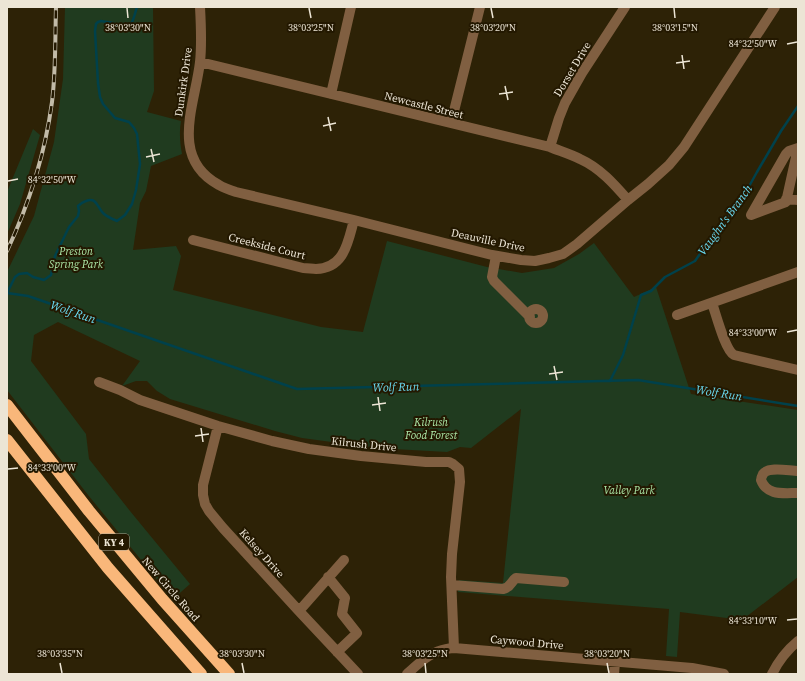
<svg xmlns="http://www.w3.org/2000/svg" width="805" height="681" font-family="'Source Serif 4',serif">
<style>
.green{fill:#203b1f}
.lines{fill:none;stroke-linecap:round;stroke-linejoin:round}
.stream{stroke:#00414b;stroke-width:2.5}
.minor{stroke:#805f41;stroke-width:10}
.highway{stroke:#f9b77a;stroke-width:12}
.rail-casing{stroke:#c2bba8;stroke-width:4}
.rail{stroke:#231800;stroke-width:2.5;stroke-dasharray:8;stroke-linecap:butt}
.ticks{fill:none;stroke:#ece5d5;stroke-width:1.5}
.labels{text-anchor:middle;stroke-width:4;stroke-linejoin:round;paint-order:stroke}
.shield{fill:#231800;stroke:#b0a895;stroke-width:1}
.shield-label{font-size:10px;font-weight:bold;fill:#ece5d5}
.street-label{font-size:11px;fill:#ece5d5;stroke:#231800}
.park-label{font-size:11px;font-style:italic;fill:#aae5a5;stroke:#231800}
.water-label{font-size:12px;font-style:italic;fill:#6adaf0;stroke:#231800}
.ticks-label{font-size:10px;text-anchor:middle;fill:#ece5d5;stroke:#231800;stroke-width:4;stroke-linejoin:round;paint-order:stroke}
</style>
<rect width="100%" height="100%" fill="#2d2206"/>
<path class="green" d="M65 7H153L154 91 147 112 181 121C179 132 180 143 182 154L151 166 146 191 140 203 133 250 176 246 181 256 173 290 321 327 363 332 387 241 487 267 522 273 554 268 579 254 594 243 634 297 656 287 691 394 798 410V577L742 620 680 612 677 657 666 656 669 609 458 592 459 580 503 583 521 409 471 448 460 447 447 452 376 448 302 438 275 431 170 399 157 391 147 381H136L122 386 140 361 58 322 34 335 31 361 86 434 89 459 130 511 190 584 173 599 88 495 7 390V272L34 216 54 142 63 79Z
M33 129 40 135 20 204 7 234V192Z"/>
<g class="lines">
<path class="stream" d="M7 293 28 296 297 389 638 380 798 406
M7 293 15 277 19 274 27 273 33 277 44 280 51 275 55 256 69 227 78 216 79 211 78 206C81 203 82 202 86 201 97 197 97 207 103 213 107 217 112 219 117 221L125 215 132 204 136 190 140 164 137 134 134 128 129 122 115 118 103 104 100 97 98 83 95 31 96 24 98 22 101 21 113 23 117 28 125 30C133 25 134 16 137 7
M610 381 623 355 641 295 651 291 665 277 695 261 714 234 742 199 757 172 781 131 798 106"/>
<path class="minor" d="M200 7C201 25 202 44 200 62 195 105 169 158 219 185 224 188 230 190 236 192L354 220 492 255 521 260 535 261 549 258 563 254 577 244 628 200 648 184 669 165 684 147 775 7
M200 62 550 147C560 151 570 154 580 159 600 168 614 184 628 200
M331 94 351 7
M451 123 480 7
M550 147 559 118 565 103 582 73 625 7
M798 148 786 202 751 215 786 154 789 151Z
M786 199 798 200
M193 240 303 268C308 268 312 269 316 269 345 268 348 241 354 220
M496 256 492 277 494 281 530 317
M712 303C716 314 725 350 734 355L798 370
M529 316a7 7 0 1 1 14 0a7 7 0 1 1-14 0Z
M677 315 798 272
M99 382 120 390 140 400 218 426 272 441 309 449 361 456 426 462H449L453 464 459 469 460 482 452 554 451 577 454 648
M218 426 203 485V495L205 504 209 511 223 528 299 611 358 674
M798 471C789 471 769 466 763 474 762 476 761 479 761 480 767 496 783 493 798 493
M328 577 345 598 342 614 357 633 337 652
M452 585 503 589C512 587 510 582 516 578L564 582
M299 611 344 560
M407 674C417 665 428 654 442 650 446 649 450 648 454 648L692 668 724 674
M614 674 615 662
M772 674C778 662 787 650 798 641"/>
<path class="highway" d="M7 405 89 511 162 599 229 674
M7 440 108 568 201 674"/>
<g class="rail-casing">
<path id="rail" d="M7 251C29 204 45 154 52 102 56 70 55 39 56 7"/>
</g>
<use href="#rail" class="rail"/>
</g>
<path class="ticks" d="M127 8 128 18M309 8 311 18M491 8 493 18M674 8 675 18M787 44 797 42M682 55 684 69M676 63 690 61M505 86 508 100M499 94 513 92M328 117 331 131M323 126 336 123M151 149 154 162M146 157 160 154M8 181 18 179M787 332 797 330M554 366 557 380M549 374 563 372M378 397 380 411M372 405 386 403M201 428 203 442M195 436 209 434M8 469 18 468M787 620 797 619M60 663 62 673M242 663 244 673M425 663 426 673M607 663 609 673"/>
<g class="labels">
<rect class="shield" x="99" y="534" width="30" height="16" rx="3"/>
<g class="shield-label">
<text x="114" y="546">KY 4</text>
</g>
<g class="street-label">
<text transform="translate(572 69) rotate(-59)" y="4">Dorset Drive</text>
<text transform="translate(183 82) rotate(-82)" y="4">Dunkirk Drive</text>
<text transform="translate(424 105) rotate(14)" y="4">Newcastle Street</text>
<text transform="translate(488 240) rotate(12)" y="4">Deauville Drive</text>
<text transform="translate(267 246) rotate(14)" y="4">Creekside Court</text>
<text transform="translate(364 444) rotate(6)" y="4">Kilrush Drive</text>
<text transform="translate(262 553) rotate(48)" y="4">Kelsey Drive</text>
<text transform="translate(171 589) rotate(49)" y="4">New Circle Road</text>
<text transform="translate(527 642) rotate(5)" y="4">Caywood Drive</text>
</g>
<g class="park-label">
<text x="76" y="255">Preston<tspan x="76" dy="13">Spring Park</tspan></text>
<text x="431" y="426">Kilrush<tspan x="431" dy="13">Food Forest</tspan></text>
<text x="629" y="494">Valley Park</text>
</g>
<g class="water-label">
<text transform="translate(725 220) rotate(-54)" y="4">Vaughn's Branch</text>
<text transform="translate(73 312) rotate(19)" y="4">Wolf Run</text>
<text transform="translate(396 387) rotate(-2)" y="4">Wolf Run</text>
<text transform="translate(719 393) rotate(9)" y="4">Wolf Run</text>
</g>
</g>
<g class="ticks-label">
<text x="128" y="31">38°03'30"N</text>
<text x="311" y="31">38°03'25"N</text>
<text x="493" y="31">38°03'20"N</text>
<text x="675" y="31">38°03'15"N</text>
<text x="753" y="47">84°32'50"W</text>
<text x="52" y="183">84°32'50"W</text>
<text x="753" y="336">84°33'00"W</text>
<text x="52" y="471">84°33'00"W</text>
<text x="753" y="624">84°33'10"W</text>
<text x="60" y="657">38°03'35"N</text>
<text x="242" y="657">38°03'30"N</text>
<text x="425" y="657">38°03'25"N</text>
<text x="607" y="657">38°03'20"N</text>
</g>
<rect width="805" height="681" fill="none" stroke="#ece5d5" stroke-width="16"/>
</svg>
